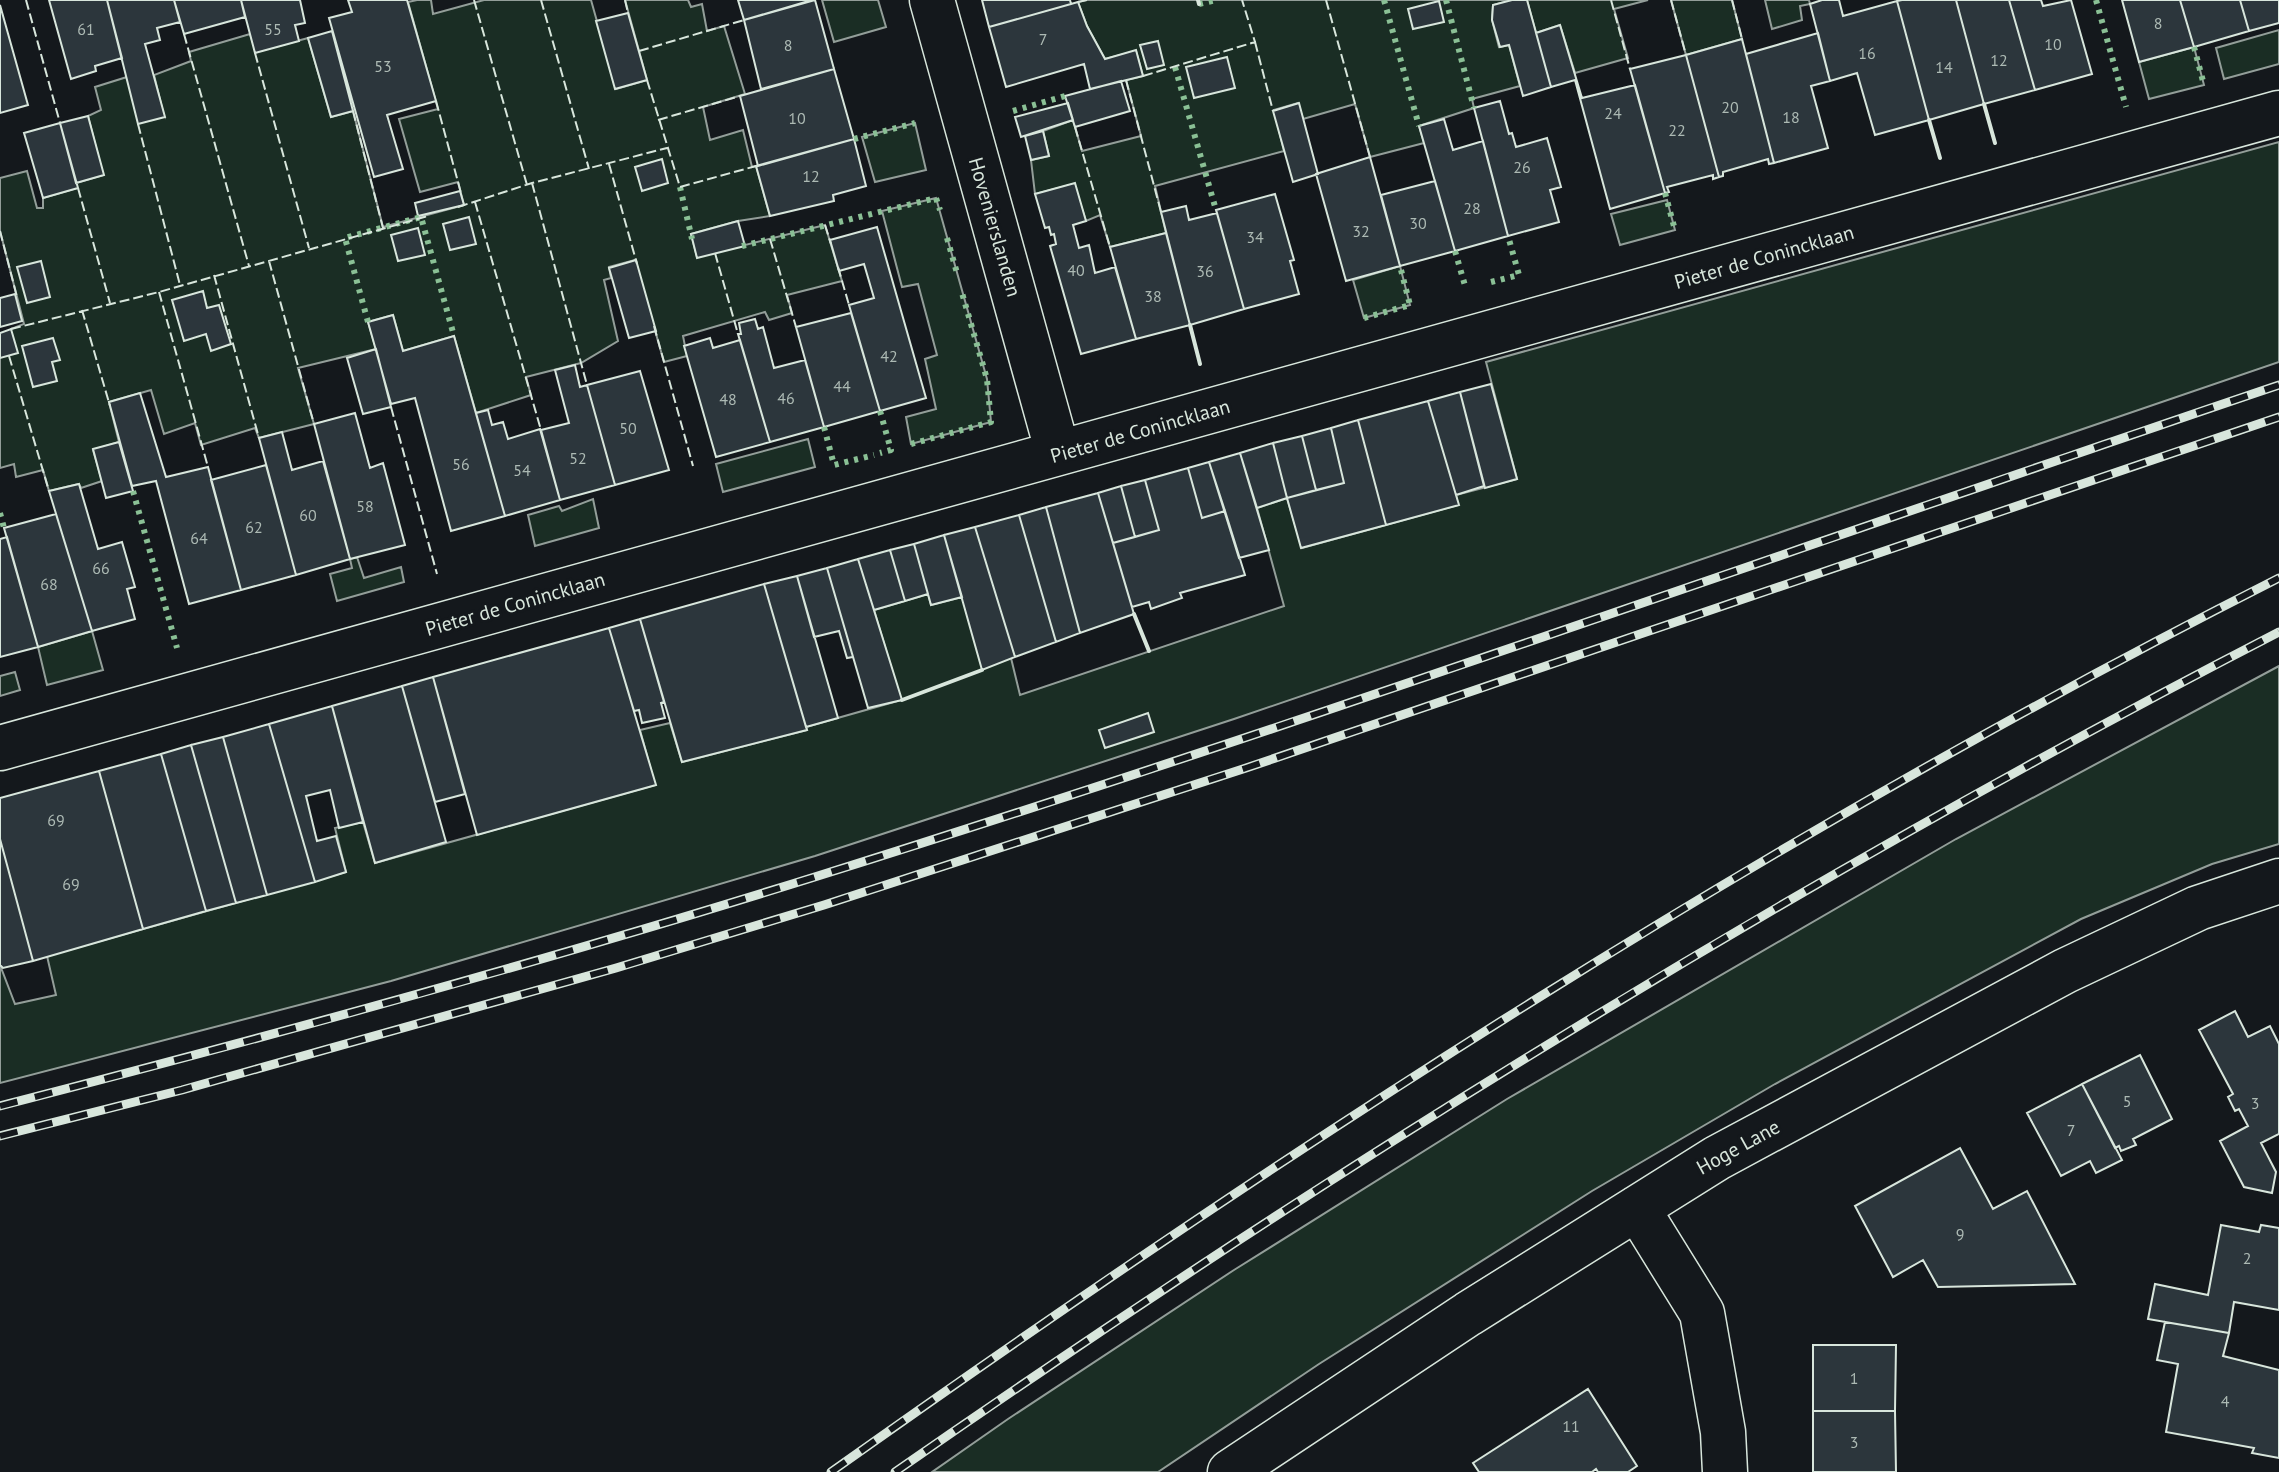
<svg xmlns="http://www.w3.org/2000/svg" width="2279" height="1472" font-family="'PT Sans',sans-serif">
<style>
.green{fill:#1a2d24;stroke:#939e99;stroke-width:2}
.building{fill:#2c363c;stroke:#d8e6dc;stroke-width:2}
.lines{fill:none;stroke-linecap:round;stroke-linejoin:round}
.minor-casing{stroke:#d8e6dc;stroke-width:47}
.minor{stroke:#14181c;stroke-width:44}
.rail-casing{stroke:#d8e6dc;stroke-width:9}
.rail{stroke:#14181c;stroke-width:6;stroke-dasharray:18;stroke-linecap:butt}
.hedge{stroke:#8ac095;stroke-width:6;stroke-dasharray:4 6;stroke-linecap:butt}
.fence{stroke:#d8e6dc;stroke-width:2;stroke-dasharray:10 4;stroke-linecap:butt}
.wall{stroke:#d8e6dc;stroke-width:4}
.labels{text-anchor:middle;stroke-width:6;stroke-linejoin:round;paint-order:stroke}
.number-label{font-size:16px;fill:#adbab4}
.street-label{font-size:20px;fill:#d8e6dc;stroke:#14181c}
</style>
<rect width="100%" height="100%" fill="#14181c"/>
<path class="green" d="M417 0H431L433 14 484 0H591L616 89 647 80 625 0H688L691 7 702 4 707 31 724 26 745 94 703 107 710 140 743 130 752 167 756 166 770 216 738 221 691 234 697 257 825 225 842 281 787 295 792 313 769 320 765 312 683 336 687 356 664 362 635 260 609 267 611 278 604 280 618 341 581 363 526 377 531 395 476 413 454 336 403 351 393 315 368 322 376 349 298 368 314 424 259 438 255 428 201 445 195 423 164 434 151 390 109 402 119 442 93 450 102 481 81 488 79 484 49 491 43 470 16 477 14 464 0 468V358L11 329 24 324 0 231V178L27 171 37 208H43V198L77 188 76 183 103 175 88 116 101 110 95 87 127 77 164 116 154 75 191 61 189 52 250 34 256 52 308 38 331 117 353 111 383 227 464 205 458 182 420 192 399 119 438 109 408 2Z
M822 0H878L886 27 834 42Z
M1086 0H1512L1493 5 1492 20 1499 47 1509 45 1520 86 1472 99 1474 108 1419 126 1424 143 1370 157 1355 104 1303 119 1298 103 1274 110 1284 151 1155 186 1166 233 1110 247 1100 215 1086 221 1074 184 1035 194 1031 160 1049 156 1043 131 1073 120 1082 151 1141 136 1126 80 1143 76 1136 51 1105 59 1087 26 1078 2Z
M1527 0H1648L1614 9 1628 58 1575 73 1560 25 1536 33Z
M1671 0H1732L1742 39 1686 55Z
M1765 0H1809L1810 4 1800 6 1802 20 1772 29Z
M2279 30V64L2224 79 2216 48Z
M2194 47 2204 85 2149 99 2139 62Z
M915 123 926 170 875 182 862 137Z
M2279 142V362L1234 719 815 856 391 981 0 1083V965L15 1004 56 995 47 956 346 872 335 828 363 822 375 863 655 785 640 730 670 723 682 762 807 730 806 727 901 700 874 610 928 594 931 605 962 597 1011 658 1020 695 1284 606 1257 508 1287 498 1302 548 1458 505 1456 495 1517 479 1486 362Z
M936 198 987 379 991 422 911 444 906 417 936 409 925 359 937 355 918 284 902 287 882 211Z
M1667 200 1675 230 1620 245 1611 214Z
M1400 266 1410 305 1364 318 1353 280Z
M808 439 815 467 723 492 716 464Z
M593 499 599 528 535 546 528 515 559 506 562 511Z
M357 557 364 578 401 567 404 582 337 601 330 574 352 568 350 559Z
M92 631 103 670 47 685 38 647Z
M2279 666V844L2212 864 2081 919 1775 1084 1592 1191 1319 1364 1158 1472H932L1008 1419 1234 1270 1507 1099 1956 839Z
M15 672 20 690 0 696V676Z"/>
<path class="building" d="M49 0H107L122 58 95 66 96 71 71 79Z
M107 0H174L180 22 157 28 160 40 145 44 165 117 138 124Z
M174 0H241L245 17 184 34Z
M241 0H300L305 23 295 25 299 41 255 53Z
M348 0H407L436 101 387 115 403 169 374 177 329 18 352 12Z
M738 0H812L744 20Z
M815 0 834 69 761 89 744 20Z
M982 0H1070L1071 4 989 27Z
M1512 0H1527L1551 87 1523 96 1509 45 1500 47 1492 20 1493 5Z
M1822 0H1839L1843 16 1897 1 1929 120 1875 135 1857 73 1830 81 1810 4Z
M1902 0H1956L1984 104 1929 120 1897 1Z
M1956 0H2009L2035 90 1984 104Z
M2009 0H2041L2043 6 2071 0 2092 74 2035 90Z
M2122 0H2180L2194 47 2139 62Z
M2180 0H2240L2249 31 2194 47Z
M2240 0H2279V23L2249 31Z
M1439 1 1444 22 1413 29 1408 9Z
M1078 2 1087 26 1105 59 1136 50 1143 76 1090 89 1084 64 1006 87 989 27Z
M0 5 28 105 0 113Z
M628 13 647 80 615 89 596 21Z
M1560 25 1582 98 1635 85 1665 193 1610 209 1575 80 1551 87 1536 33Z
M332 31 353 111 331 117 308 38Z
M1818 33 1830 81 1811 86 1828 148 1774 163 1746 54Z
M1742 39 1774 163 1769 164 1768 159 1723 172V176L1719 177 1686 55Z
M1158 41 1164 65 1147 69 1140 45Z
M1686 55 1719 177 1713 179V175L1667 187 1669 192 1665 193 1630 69Z
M1227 57 1235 88 1194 98 1186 67Z
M834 69 854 139 758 166 740 96Z
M1121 81 1130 111 1075 127 1065 96Z
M1500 101 1509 134 1512 133 1516 147 1547 138 1561 187 1550 190 1559 222 1508 236 1474 108Z
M1068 103 1073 120 1021 137 1015 117Z
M1299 103 1318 174 1293 182 1273 111Z
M88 116 104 175 76 183 60 123Z
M1444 119 1453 150 1483 141 1508 236 1455 251 1419 126Z
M60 123 78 188 43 198 24 133Z
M1043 131 1049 156 1031 160 1025 136Z
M854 139 866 186 833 195 834 201 770 216 756 166Z
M1370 157 1400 266 1346 281 1316 174Z
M662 159 668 183 642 191 635 167Z
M1435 181 1455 251 1400 266 1381 195Z
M1075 183 1086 221 1073 225 1079 248 1089 245 1095 273 1115 267 1136 339 1081 354 1050 246 1056 244 1054 234 1051 235 1049 227 1045 228 1035 194Z
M460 191 464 205 418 216 415 203Z
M1275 194 1294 260 1290 261 1299 294 1244 309 1216 210Z
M1186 206 1189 220 1217 213 1244 309 1190 325 1161 212Z
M469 217 476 244 450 250 443 224Z
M738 221 745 246 697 258 691 234Z
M877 227 926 398 880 411 849 305 874 298 864 264 839 271 830 240Z
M418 228 425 255 398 261 391 235Z
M1166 233 1190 325 1136 339 1110 247Z
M636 260 656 331 629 338 609 268Z
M41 261 50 297 27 303 17 267Z
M203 291 207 308 219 305 231 344 211 351 206 334 184 341 172 300Z
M15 294 22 321 0 327V298Z
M851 313 880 411 824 427 796 327Z
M393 315 403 351 454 336 505 516 451 531 415 398 391 404 368 322Z
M755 319 758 329 763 327 774 368 805 360 824 427 770 442 738 334H741L739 323Z
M11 329 18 353 0 358V333Z
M53 338 60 360 52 362 57 381 33 387 22 346Z
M710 338 713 348 740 340 770 442 716 457 684 346Z
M376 349 391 407 363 414 347 358Z
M575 365 580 387 587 385 615 485 560 500 541 430 569 423 555 370Z
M640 371 669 470 615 485 587 385Z
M1491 384 1517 479 1485 488 1460 392Z
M1460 392 1484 486 1456 495 1428 401Z
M140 393 166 477 208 467 241 590 189 604 156 481 132 486 109 402Z
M1428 401 1459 505 1386 525 1358 420Z
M488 410 492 425 503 422 508 439 540 429 560 500 505 516 476 413Z
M355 413 370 468 383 463 405 545 350 559 314 424Z
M1358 420 1386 525 1301 548 1287 498 1344 483 1331 428Z
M1331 428 1344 483 1316 490 1302 436Z
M282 432 292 470 323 461 350 559 296 575 259 438Z
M1302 436 1316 490 1287 498 1273 443Z
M119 442 133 491 106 498 93 449Z
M1273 443 1287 498 1257 508 1240 453Z
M1240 453 1269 550 1239 558 1209 462Z
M1209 462 1225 511 1202 518 1188 468Z
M266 465 296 575 241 590 211 480Z
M1188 468 1202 518 1225 511 1245 575 1180 593 1182 598 1151 609 1149 602 1132 607 1113 543 1159 530 1145 480Z
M1145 480 1159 530 1135 537 1121 486Z
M79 484 98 549 122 542 135 587 127 589 135 619 92 631 49 491Z
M1121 486 1135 537 1113 543 1098 493Z
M1098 493 1134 614 1080 633 1046 507Z
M1046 507 1080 633 1056 642 1019 515Z
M56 514 92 631 38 647 4 528Z
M1019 515 1056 642 1015 657 975 527Z
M975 527 1015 657 982 670 944 535Z
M944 535 962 597 931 605 914 544Z
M7 537 38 647 0 657V539Z
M914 544 928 594 905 601 890 550Z
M890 550 905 601 874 610 858 559Z
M858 559 902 700 868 708 827 568Z
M827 568 853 657 847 658 839 631 814 637 797 576Z
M797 576 838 718 806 727 764 584Z
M764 584 807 730 682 762 640 619Z
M640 619 664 702 661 703 665 718 642 723 639 710 634 711 609 628Z
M609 628 656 785 477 835 433 677Z
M433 677 465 794 435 802 402 686Z
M402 686 446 842 375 863 332 706Z
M332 706 363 822 339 828 330 790 306 796 317 841 336 836 346 872 315 882 269 724Z
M1148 713 1154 732 1105 748 1099 730Z
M269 724 315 882 267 895 223 737Z
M223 737 267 895 236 903 191 745Z
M191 745 236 903 206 911 161 754Z
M161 754 206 911 143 929 99 771Z
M99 771 143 929 33 961 0 839V798Z
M0 839 33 961 3 968 0 965Z
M2235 1011 2248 1037 2270 1026 2279 1044V1134L2261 1143 2276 1172 2272 1193 2244 1187 2220 1141 2248 1126 2239 1109 2235 1111 2228 1097 2233 1094 2199 1030Z
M2140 1055 2172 1119 2133 1139 2136 1145 2121 1151 2119 1146 2115 1148 2082 1084Z
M2082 1084 2122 1160 2096 1173 2090 1161 2061 1176 2027 1113Z
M1960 1148 1993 1209 2027 1191 2075 1284 1938 1287 1923 1260 1893 1277 1855 1206Z
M2221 1225 2259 1232 2261 1225 2279 1228V1310L2234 1302 2229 1333 2148 1319 2155 1284 2208 1295Z
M2165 1322 2229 1333 2223 1356 2279 1370V1458L2252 1453 2254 1448 2166 1432 2178 1364 2157 1360Z
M1813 1345H1896L1895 1411H1813Z
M1588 1389 1637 1466 1628 1472H1598L1596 1469 1592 1472H1479L1473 1463Z
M1813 1411H1895L1896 1472H1813Z"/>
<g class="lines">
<g class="minor-casing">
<path id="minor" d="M932 0 1058 453
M0 748 2279 113
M1637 1208 1702 1313 1723 1432 1725 1472
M1230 1472 1468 1314 1717 1158 2065 971 2198 908 2279 881"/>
</g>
<use href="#minor" class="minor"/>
<g class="rail-casing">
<path id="rail" d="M0 1106C275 1035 550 960 821 875 1311 722 1793 549 2279 385
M0 1136 182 1090 616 968 824 905 1246 768 2279 417
M831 1472C1294 1143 1772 834 2279 578
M895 1472C1338 1164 1799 879 2279 632"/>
</g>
<use href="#rail" class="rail"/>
<path class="hedge" d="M1384 0 1419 126
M1446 0 1474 108
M2096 0 2126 107
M1199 4 1216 0
M2194 47 2204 85
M1175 67 1216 210
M1013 111 1065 96
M854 139 915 123
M680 187 692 239
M1665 193 1675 230
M947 238 957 273
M742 246 936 198 940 210
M1455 251 1466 289
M1491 282 1519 275 1508 236
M1364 318 1410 305 1400 266
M368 322 345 238 421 217 454 336
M880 411 891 450 880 453
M824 427 834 465 874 455
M911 444 991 422 987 379 962 293
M133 491 177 648
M0 513 4 528"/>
<path class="fence" d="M26 0 60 123
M474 0 527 185
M541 0 589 169
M625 0 628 13
M1326 0 1370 157
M1611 0 1630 69
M1671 0 1686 55
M1732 0 1742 39
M1078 2 1087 0
M184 34 249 266
M1255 42 1273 111
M639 51 744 20
M255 53 309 248
M1143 76 1255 42 1242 0
M647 80 680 187 756 166
M1126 80 1161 212
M436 101 461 193
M353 111 383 228
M658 120 740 96
M138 124 180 285
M1075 127 1110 247
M609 164 637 264
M532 183 587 385
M78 188 110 303
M475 202 541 430
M458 207 532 183 667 148
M825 225 831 244
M0 231 17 297
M770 239 796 327
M715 253 738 334
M269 261 314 424
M838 267 849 305
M214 275 259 438
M159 292 208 467
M82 310 110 406
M654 326 693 466
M11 329 159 292 428 216
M9 356 49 491
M391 407 437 574"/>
<path class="wall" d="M1198 0 1199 4
M1984 104 1995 143
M1929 120 1940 158
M1190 325 1200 364
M1134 614 1149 651
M902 700 982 670"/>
</g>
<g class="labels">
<g class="number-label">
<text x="2158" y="29">8</text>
<text x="86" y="35">61</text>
<text x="273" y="35">55</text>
<text x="1043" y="45">7</text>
<text x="2053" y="50">10</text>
<text x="788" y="51">8</text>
<text x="1867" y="59">16</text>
<text x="1999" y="66">12</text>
<text x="383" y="72">53</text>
<text x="1944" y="73">14</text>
<text x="1730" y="113">20</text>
<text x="1613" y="119">24</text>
<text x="1791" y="123">18</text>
<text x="797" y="124">10</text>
<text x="1677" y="136">22</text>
<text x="1522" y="173">26</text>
<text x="811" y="182">12</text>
<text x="1472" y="214">28</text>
<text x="1418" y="229">30</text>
<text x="1361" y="237">32</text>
<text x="1255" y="243">34</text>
<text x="1076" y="276">40</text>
<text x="1205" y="277">36</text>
<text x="1153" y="302">38</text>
<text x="889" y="362">42</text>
<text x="842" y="392">44</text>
<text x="786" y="404">46</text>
<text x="728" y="405">48</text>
<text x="628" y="434">50</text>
<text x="578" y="464">52</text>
<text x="461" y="470">56</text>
<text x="522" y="476">54</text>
<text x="365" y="512">58</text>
<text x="308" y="521">60</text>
<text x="254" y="533">62</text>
<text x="199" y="544">64</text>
<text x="101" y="574">66</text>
<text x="49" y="590">68</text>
<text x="56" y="826">69</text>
<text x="71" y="890">69</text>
<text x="2127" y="1107">5</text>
<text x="2255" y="1109">3</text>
<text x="2071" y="1136">7</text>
<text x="1960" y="1240">9</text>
<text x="2247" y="1264">2</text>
<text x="1854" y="1384">1</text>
<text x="2225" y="1407">4</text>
<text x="1571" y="1432">11</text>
<text x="1854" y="1448">3</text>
</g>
<g class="street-label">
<text transform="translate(995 227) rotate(74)" y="7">Hovenierslanden</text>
<text transform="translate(1764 257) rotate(-16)" y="7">Pieter de Conincklaan</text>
<text transform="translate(1140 431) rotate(-16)" y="7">Pieter de Conincklaan</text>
<text transform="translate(515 604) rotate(-16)" y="7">Pieter de Conincklaan</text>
<text transform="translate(1738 1147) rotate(-29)" y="7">Hoge Lane</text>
</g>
</g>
</svg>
